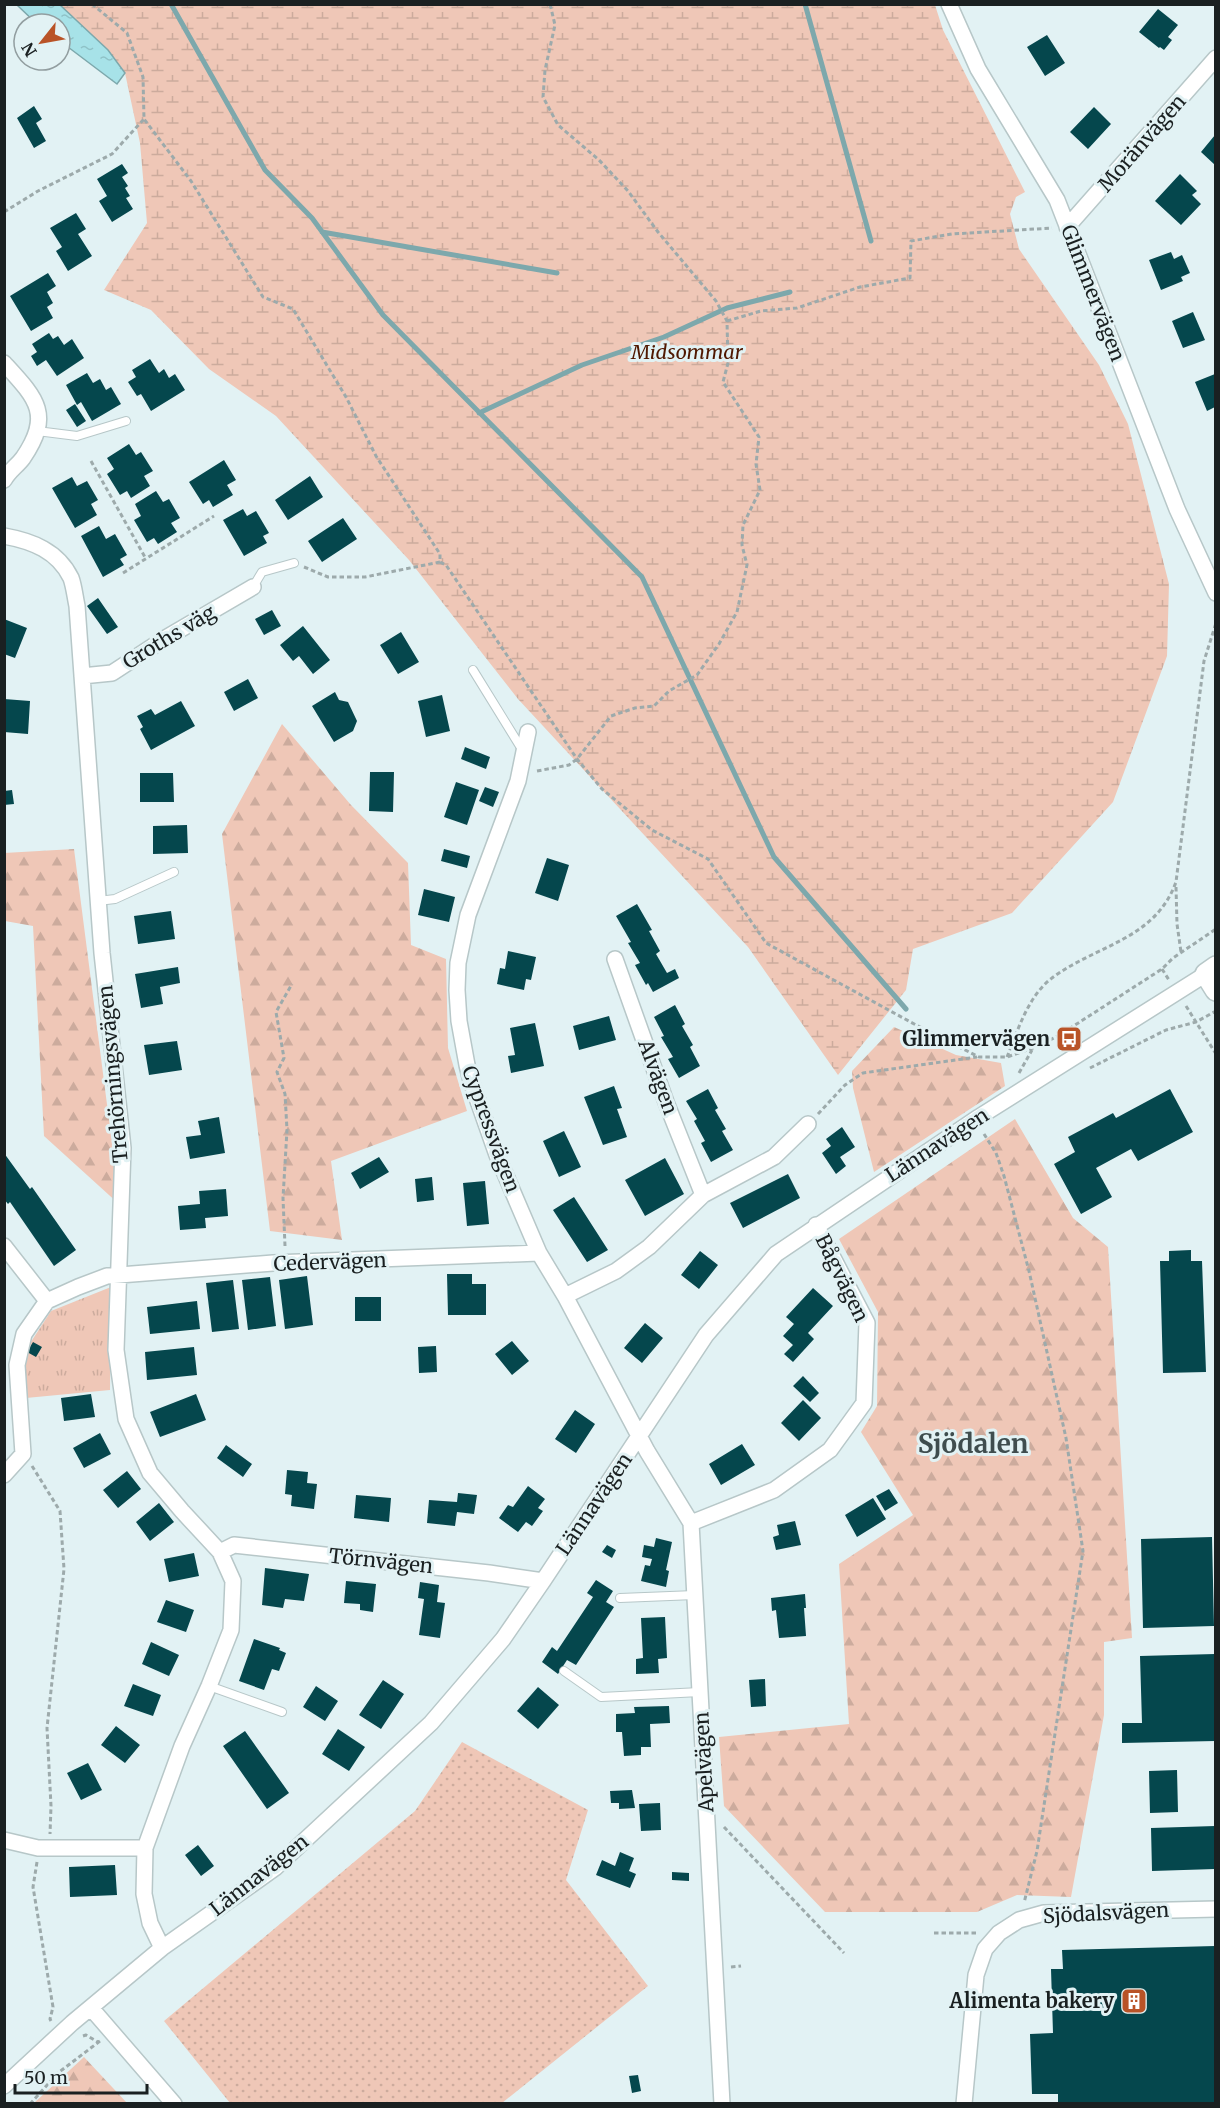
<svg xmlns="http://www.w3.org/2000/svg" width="1220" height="2108" font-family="Merriweather,serif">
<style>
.grass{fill:url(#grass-tufts)}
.forest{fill:url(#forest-firs)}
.wetland{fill:url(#wetland-marsh)}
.garden{fill:url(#garden-dots)}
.water{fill:url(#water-ripples);stroke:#7da8ac;stroke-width:1.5}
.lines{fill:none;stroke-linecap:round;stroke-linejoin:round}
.stream{stroke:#7da8ac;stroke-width:5}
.building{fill:#05474d}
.service-casing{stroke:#b7c7c8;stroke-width:10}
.minor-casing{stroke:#b7c7c8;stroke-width:18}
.secondary-casing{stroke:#b7c7c8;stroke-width:24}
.path{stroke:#9daaab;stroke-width:3;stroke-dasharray:4.5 3;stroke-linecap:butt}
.service{stroke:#fff;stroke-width:8}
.minor{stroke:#fff;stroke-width:15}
.secondary{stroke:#fff;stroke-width:21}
.labels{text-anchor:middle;stroke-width:6;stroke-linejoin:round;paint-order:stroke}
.street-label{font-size:20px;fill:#1a2021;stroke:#e2f2f4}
.park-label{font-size:20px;font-style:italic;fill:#4f1800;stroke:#e2f2f4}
.poi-label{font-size:20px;font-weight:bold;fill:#1a2021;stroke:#e2f2f4;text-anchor:end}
.district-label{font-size:26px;font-weight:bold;fill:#3f4d4e;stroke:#e2f2f4}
</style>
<defs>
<pattern id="grass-tufts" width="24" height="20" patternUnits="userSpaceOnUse" patternTransform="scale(1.5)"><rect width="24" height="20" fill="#efc7b7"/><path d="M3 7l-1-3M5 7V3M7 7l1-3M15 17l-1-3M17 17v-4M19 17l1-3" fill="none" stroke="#ccab9d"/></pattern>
<pattern id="forest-firs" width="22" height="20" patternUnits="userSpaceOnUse" patternTransform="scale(1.5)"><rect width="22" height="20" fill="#efc7b7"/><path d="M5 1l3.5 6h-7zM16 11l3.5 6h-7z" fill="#ccab9d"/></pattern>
<pattern id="wetland-marsh" width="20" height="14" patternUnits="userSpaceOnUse" patternTransform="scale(1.5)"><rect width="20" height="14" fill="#efc7b7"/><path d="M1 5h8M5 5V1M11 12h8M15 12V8" fill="none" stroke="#ccab9d"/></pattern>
<pattern id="garden-dots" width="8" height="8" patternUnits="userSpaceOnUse" patternTransform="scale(1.5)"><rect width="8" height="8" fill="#efc7b7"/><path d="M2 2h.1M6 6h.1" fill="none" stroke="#ccab9d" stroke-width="1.8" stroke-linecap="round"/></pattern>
<pattern id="water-ripples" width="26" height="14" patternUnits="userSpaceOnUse" patternTransform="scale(1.5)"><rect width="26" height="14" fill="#a7e2e8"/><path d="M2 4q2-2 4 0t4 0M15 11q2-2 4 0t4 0" fill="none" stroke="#8fc2c7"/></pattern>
</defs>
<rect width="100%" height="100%" fill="#e2f2f4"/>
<path class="grass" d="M111 1287 110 1390 26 1398 25 1351 51 1311Z"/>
<path class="forest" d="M282 724 351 805 408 863 411 945 446 959 448 1048 467 1111 331 1161 342 1240 270 1231 222 834Z
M74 849 120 1205 44 1136 33 926 5 921 4 853Z
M894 1027 956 1055 1001 1063 1005 1086 874 1172 853 1088 852 1071Z
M1015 1119 1073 1218 1108 1247 1132 1638 1104 1642V1715L1071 1897 1017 1895 977 1912H825L724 1806 719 1737 849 1724 839 1564 913 1515 861 1432 877 1406 878 1312 839 1239Z
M84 2057 127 2103H34Z"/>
<path class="wetland" d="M60 5H935L943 30 1025 192 1016 197 1010 214 1019 249 1099 365 1128 424 1169 584 1167 656 1113 802 1012 913 913 949 906 990 838 1075 748 947 518 699 409 560 276 416 209 369 151 310 104 290 147 223 140 143 125 73Z"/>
<path class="garden" d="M462 1742 588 1810 566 1880 648 1986 502 2103H230L164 2021 415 1811Z"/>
<path class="water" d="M17 5H60L108 50 125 73 117 84 60 41V24H37Z"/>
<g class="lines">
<path class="stream" d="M171 4 265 170 312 218 383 315 642 577 774 857 906 1009
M805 4 871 241
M322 232 557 273
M479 413 582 365 664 337 727 308 790 292"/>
</g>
<path class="building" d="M1158 9 1178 25 1168 37 1172 40 1164 50 1160 47 1159 48 1139 32Z
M1047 35 1065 63 1045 76 1027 47Z
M34 106 42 119 36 123 46 141 34 148 17 118Z
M1094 107 1111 124 1088 149 1070 132Z
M1215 135V165L1201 152Z
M122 164 128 173 122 177 128 186 125 188 130 196 126 198 133 209 112 222 99 201 107 196 97 179Z
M1180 174 1197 191 1192 195 1201 204 1181 225 1155 201Z
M76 213 86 229 78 234 92 256 68 271 56 251 62 247 50 228Z
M1171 252 1174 259 1182 255 1190 273 1181 277 1183 281 1161 290 1149 260Z
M48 273 56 286 47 292 53 303 47 307 53 318 31 331 10 296Z
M1193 312 1205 340 1183 348 1172 321Z
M49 333 53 339 58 336 64 345 72 339 84 358 57 376 46 360 37 366 31 356 37 352 32 344Z
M150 359 159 373 164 369 169 378 175 374 185 390 151 411 141 394 137 396 128 382 136 377 132 370Z
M87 373 93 383 100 379 106 390 111 387 121 404 92 421 81 402 77 405 66 385Z
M1215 374V407L1207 411 1195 382Z
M75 404 86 421 77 427 66 410Z
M129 444 136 455 141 452 153 471 144 476 150 486 131 498 127 491 120 495 107 474 114 469 107 458Z
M224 460 236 480 227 485 233 495 213 507 209 500 203 504 189 482Z
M310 476 323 497 288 520 275 500Z
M72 477 77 486 87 481 98 500 91 504 97 515 75 528 52 488Z
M156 491 163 502 169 499 180 518 171 523 177 532 158 544 154 538 147 542 134 520 141 516 135 504Z
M243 509 247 516 256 511 269 533 263 536 267 543 244 556 223 520Z
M343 518 357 539 322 562 308 541Z
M99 526 106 539 115 534 127 555 120 559 124 565 103 577 81 536Z
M98 598 118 627 107 634 87 606Z
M272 610 281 626 264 635 255 619Z
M4 619 27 628 15 658 4 654Z
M303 626 330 660 313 674 299 656 293 661 280 645Z
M401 632 419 662 398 674 380 645Z
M248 679 258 698 234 711 224 692Z
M335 692 339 700 348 702 357 721 353 731 334 742 312 706Z
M442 695 450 731 426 737 418 701Z
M4 699 30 701 28 734 4 732Z
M181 701 195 726 151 750 140 729 143 727 137 716 151 709 155 715Z
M465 747 490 757 486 769 461 759Z
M370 772H394L393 812 369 811Z
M140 773H173L174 802H140Z
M456 782 479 790 467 825 444 817Z
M485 787 499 792 493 807 479 801Z
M12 790 14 804 4 805V791Z
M187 825 188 853 153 854V826Z
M444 849 470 856 467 868 441 861Z
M547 858 569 865 558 901 535 893Z
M424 889 455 897 449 922 418 915Z
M637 904 652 930 649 931 660 951 656 954 667 973 675 969 679 978 653 992 648 983 646 985 635 965 640 963 628 943 631 942 616 916Z
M171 911 175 939 138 944 134 916Z
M508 951 536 957 531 980 526 979 524 990 497 984 500 968 505 969Z
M178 967 180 983 160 987 163 1004 141 1008 135 974Z
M675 1005 685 1024 682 1026 693 1045 690 1047 700 1066 679 1078 668 1059 673 1057 661 1037 664 1036 654 1017Z
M609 1016 616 1040 579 1050 573 1026Z
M535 1023 544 1066 511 1073 508 1056 515 1055 510 1028Z
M177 1041 182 1070 149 1075 144 1045Z
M614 1086 622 1108 617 1109 627 1137 603 1145 584 1097Z
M708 1089 718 1108 715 1110 726 1129 722 1131 733 1150 711 1162 701 1143 705 1141 694 1121 697 1119 686 1101Z
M1170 1089 1193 1132 1138 1161 1131 1149 1096 1168 1112 1197 1081 1214 1054 1164 1075 1152 1068 1137 1113 1113 1116 1118Z
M219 1117 225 1153 190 1159 186 1137 201 1135 198 1121Z
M842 1127 855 1147 840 1157 846 1166 836 1174 822 1153 831 1146 826 1139Z
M564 1131 581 1167 559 1177 543 1141Z
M4 1153 30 1189 32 1187 76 1250 54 1266 10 1202 8 1204 4 1199Z
M379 1157 389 1172 360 1189 351 1173Z
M665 1158 684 1194 645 1216 625 1180Z
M788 1174 800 1198 743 1228 730 1203Z
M432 1177 434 1200 417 1202 415 1179Z
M485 1181 489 1224 467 1226 463 1183Z
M226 1189 228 1216 205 1218 206 1228 180 1230 178 1206 200 1204 199 1191Z
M574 1197 608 1250 587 1262 553 1210Z
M1191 1250V1261H1202L1206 1372 1163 1373 1160 1261H1169V1251Z
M700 1251 718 1265 699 1289 681 1275Z
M447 1274H472V1284H486V1315H448Z
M307 1276 313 1325 285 1329 279 1280Z
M270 1277 276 1326 248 1330 242 1280Z
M233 1280 239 1329 212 1332 206 1283Z
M813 1288 833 1306 808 1333 814 1339 793 1362 784 1354 793 1345 783 1336 794 1324 786 1317Z
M355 1297H381V1321H355Z
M197 1301 200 1329 150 1334 147 1307Z
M645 1323 663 1338 642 1363 624 1348Z
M512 1341 529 1361 512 1375 495 1354Z
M33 1342 42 1347 36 1357 27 1352Z
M436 1346 437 1372 419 1373 418 1347Z
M194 1347 197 1375 147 1380 145 1352Z
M803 1376 819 1393 810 1402 793 1386Z
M91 1394 95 1417 64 1421 61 1398Z
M196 1394 206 1420 160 1437 150 1412Z
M803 1400 821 1418 799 1441 781 1423Z
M575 1410 595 1424 576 1453 555 1439Z
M100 1433 111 1454 84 1468 73 1448Z
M742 1444 755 1465 721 1485 709 1464Z
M226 1445 252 1464 243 1477 217 1458Z
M287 1470 308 1472 307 1483 317 1484 314 1509 291 1506 292 1495 285 1494Z
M127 1471 141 1489 118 1508 103 1490Z
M528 1486 545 1499 538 1508 543 1511 532 1526 526 1522 518 1532 499 1518 508 1505 513 1507Z
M889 1489 898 1503 885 1511 876 1496Z
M458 1493 477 1495 474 1514 457 1512 455 1526 427 1523 429 1500 457 1502Z
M356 1495 391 1498 389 1522 354 1518Z
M873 1498 886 1519 857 1537 845 1515Z
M159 1503 174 1522 150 1541 136 1522Z
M795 1521 801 1545 776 1550 773 1537 779 1535 777 1525Z
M1212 1537 1214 1626 1143 1628 1141 1539Z
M656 1538 672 1542 666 1570 669 1571 666 1587 641 1581 645 1565 650 1566 652 1559 642 1557 644 1545 654 1547Z
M607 1545 616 1550 612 1558 602 1552Z
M194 1553 199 1576 169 1582 164 1559Z
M265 1568 309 1574 304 1601 285 1599 283 1608 262 1605Z
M596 1580 613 1591 606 1602 614 1607 576 1665 567 1660 558 1674 542 1662 552 1647 557 1651 593 1597 587 1593Z
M346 1581 376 1584 373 1612 360 1610V1604L344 1603Z
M420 1582 439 1585 437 1602 445 1603 440 1638 419 1635 424 1599 418 1598Z
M805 1594 806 1608H804L806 1636 779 1638 776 1610 772 1611 771 1598Z
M166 1600 194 1610 186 1632 157 1622Z
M665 1617 667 1658 658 1659 659 1673 636 1674V1659L643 1658 641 1618Z
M254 1639 280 1648 279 1650 286 1653 279 1671 272 1669 264 1690 239 1681Z
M151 1642 179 1655 169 1676 142 1664Z
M1215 1654V1741L1122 1743V1723H1142L1140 1656Z
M765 1679 766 1706 751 1707 749 1680Z
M383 1680 404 1694 381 1729 359 1715Z
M133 1684 161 1695 153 1716 124 1706Z
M316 1686 338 1701 325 1721 303 1707Z
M538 1687 559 1705 538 1729 517 1711Z
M669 1706 670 1723 650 1724 651 1747H641V1755L624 1756 622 1732H616V1714L635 1713 634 1707Z
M116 1726 140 1745 125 1763 101 1745Z
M338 1729 365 1747 349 1771 322 1754Z
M245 1731 289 1793 267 1809 223 1746Z
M88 1763 102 1790 81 1800 67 1773Z
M1177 1770 1178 1812 1150 1813 1149 1771Z
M632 1790 635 1808 619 1809V1803H611L610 1791Z
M660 1803 661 1830 641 1831 639 1804Z
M1215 1826V1869L1152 1871 1151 1828Z
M198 1845 214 1866 201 1876 185 1855Z
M620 1852 634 1858 629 1871 636 1874 630 1888 596 1875 602 1860 615 1866Z
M115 1865 117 1895 70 1897 69 1867Z
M672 1872 689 1873V1881L672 1880Z
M1215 1946V2103H1058V2094H1032L1030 2034 1053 2033 1051 1969H1063L1062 1950Z
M638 2075 641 2091 632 2093 629 2076Z"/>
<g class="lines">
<g class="service-casing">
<path id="service" d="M37 431 77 436 126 421
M253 587 262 572 294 563
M473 670 523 751
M98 901 115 899 174 872
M620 1598 695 1595
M564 1671 601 1697 700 1692
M209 1686 282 1712"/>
</g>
<g class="minor-casing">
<path id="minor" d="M949 4 978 69 1057 200 1177 509 1216 593
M1067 227 1216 58
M4 363C36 398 53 414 23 458 17 466 9 471 4 480
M4 536C32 541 58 551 71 578 74 586 75 597 77 606L102 953 123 1148 116 1350 126 1419 150 1473 182 1511 220 1552 233 1581 231 1630 209 1686 182 1746 145 1848 144 1894 150 1923 162 1948
M82 676 112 673 164 639 253 587
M528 732 518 781 468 915 458 963 457 990 459 1021 467 1065 471 1081 497 1155 539 1253 565 1296 647 1451 691 1523 722 2104
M615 959 666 1102 703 1195
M4 1246 47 1301
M565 1296 616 1271 649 1247 703 1195 774 1157 808 1124
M4 1475 23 1454 17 1365 24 1334 47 1301 78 1287 107 1276 273 1263 539 1253
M691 1523 774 1490 830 1450 864 1403 867 1323 816 1225
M220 1552 234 1545 489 1573 543 1581
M4 1840 38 1848H145
M91 2008 174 2104
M4 2086 72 2023 162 1948 275 1868 431 1723 503 1639 543 1581 706 1335 776 1254 979 1117 1206 974
M964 2104 976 1975 985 1949 999 1933 1019 1920 1044 1913 1216 1909"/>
</g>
<g class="secondary-casing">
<path id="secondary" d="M1216 967 1206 974 1216 990"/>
</g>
<path class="path" d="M92 4 127 33 143 77 144 119 191 181 263 297 293 309 346 397 376 456 440 554V562L446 565 577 759 602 789 652 830 708 859 766 943 916 1025 979 1057H1007L1033 1048 1058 1036 1162 969 1173 958 1216 929
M4 212 38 191 112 154 144 119
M727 321 761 311 797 308 860 287 910 278 911 241 952 234 1052 228
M91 461 146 559
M304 567 328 577H365L440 562
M123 573 214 516
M537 771 569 765 577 759 611 716 635 708 654 706 669 691 697 675 719 644 737 612 747 565 742 545 743 525 760 490 756 464 759 437 723 382 728 363 727 321 716 301 658 232 628 191 599 160 558 125 543 97 545 70 555 25 550 4
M1176 887 1177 924 1181 952
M1162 969 1169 980
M1186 1006 1216 1054
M1007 1057C1018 1030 1028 996 1052 978 1096 945 1155 940 1176 882L1204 661 1216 623
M1090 1068 1166 1030 1196 1022 1216 1011
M1019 1073 1032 1050
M818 1114 845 1085 863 1073 977 1057
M984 1134 996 1153 1004 1176 1029 1271 1066 1438 1083 1551 1037 1851 1024 1903
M285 1246 283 1198 287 1130 285 1094 277 1072 284 1058 276 1012 292 984
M32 1466 60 1511 64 1569 47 1728 51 1806 50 1834
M724 1827 844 1953
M37 1862 33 1887 53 2007 50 2019 51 2021
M934 1933H977
M731 1967 741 1966
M83 2036 86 2035 98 2042
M30 2104 58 2073 100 2041"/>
<use href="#service" class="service"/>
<use href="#minor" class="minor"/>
<use href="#secondary" class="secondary"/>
</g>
<defs>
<g id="bus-square" transform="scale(1.35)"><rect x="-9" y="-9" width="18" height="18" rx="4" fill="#b95327" stroke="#e2f2f4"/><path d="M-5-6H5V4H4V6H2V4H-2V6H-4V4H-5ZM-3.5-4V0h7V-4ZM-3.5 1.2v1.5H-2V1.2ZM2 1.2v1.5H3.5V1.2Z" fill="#fff"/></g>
<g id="building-square" transform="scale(1.35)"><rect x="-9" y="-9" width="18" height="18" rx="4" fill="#b95327" stroke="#e2f2f4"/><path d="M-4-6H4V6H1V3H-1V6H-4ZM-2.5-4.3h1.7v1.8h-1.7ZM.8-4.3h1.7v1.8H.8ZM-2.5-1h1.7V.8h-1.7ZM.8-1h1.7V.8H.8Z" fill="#fff"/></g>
</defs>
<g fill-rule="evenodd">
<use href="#bus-square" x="1069" y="1039"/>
<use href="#building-square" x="1134" y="2001"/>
</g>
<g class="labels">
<g class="street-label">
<text transform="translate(1142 143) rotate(-49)" y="7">Moränvägen</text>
<text transform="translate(1093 293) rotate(69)" y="7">Glimmervägen</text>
<text transform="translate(169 637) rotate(-31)" y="7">Groths väg</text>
<text transform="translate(113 1074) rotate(-95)" y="7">Trehörningsvägen</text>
<text transform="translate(658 1077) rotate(70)" y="7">Alvägen</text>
<text transform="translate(491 1129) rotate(70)" y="7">Cypressvägen</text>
<text transform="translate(937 1145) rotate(-33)" y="7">Lännavägen</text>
<text transform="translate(330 1262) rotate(-2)" y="7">Cedervägen</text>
<text transform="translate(842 1278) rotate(64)" y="7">Bågvägen</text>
<text transform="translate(594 1504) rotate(-56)" y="7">Lännavägen</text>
<text transform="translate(381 1561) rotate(6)" y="7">Törnvägen</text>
<text transform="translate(704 1762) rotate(-93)" y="7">Apelvägen</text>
<text transform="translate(259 1875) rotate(-38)" y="7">Lännavägen</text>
<text transform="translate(1106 1913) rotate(-3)" y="7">Sjödalsvägen</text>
</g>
<g class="park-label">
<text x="687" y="359">Midsommar</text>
</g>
<g class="poi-label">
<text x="1050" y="1046">Glimmervägen</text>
<text x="1114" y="2008">Alimenta bakery</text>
</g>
<g class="district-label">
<text x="973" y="1453">Sjödalen</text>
</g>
</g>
<rect width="1220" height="2108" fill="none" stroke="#1a2021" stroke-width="12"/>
<g transform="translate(42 42) rotate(239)"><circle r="28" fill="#e2f2f4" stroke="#929ea0" stroke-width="1.5"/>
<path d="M0-4.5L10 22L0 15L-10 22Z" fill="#b95327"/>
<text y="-9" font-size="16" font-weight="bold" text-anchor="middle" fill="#1a2021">N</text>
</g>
<path d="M15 2084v9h132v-9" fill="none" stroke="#1a2021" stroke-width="3"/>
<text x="24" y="2084" font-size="18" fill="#1a2021" stroke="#e2f2f4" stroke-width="4.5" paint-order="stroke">50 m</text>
</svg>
